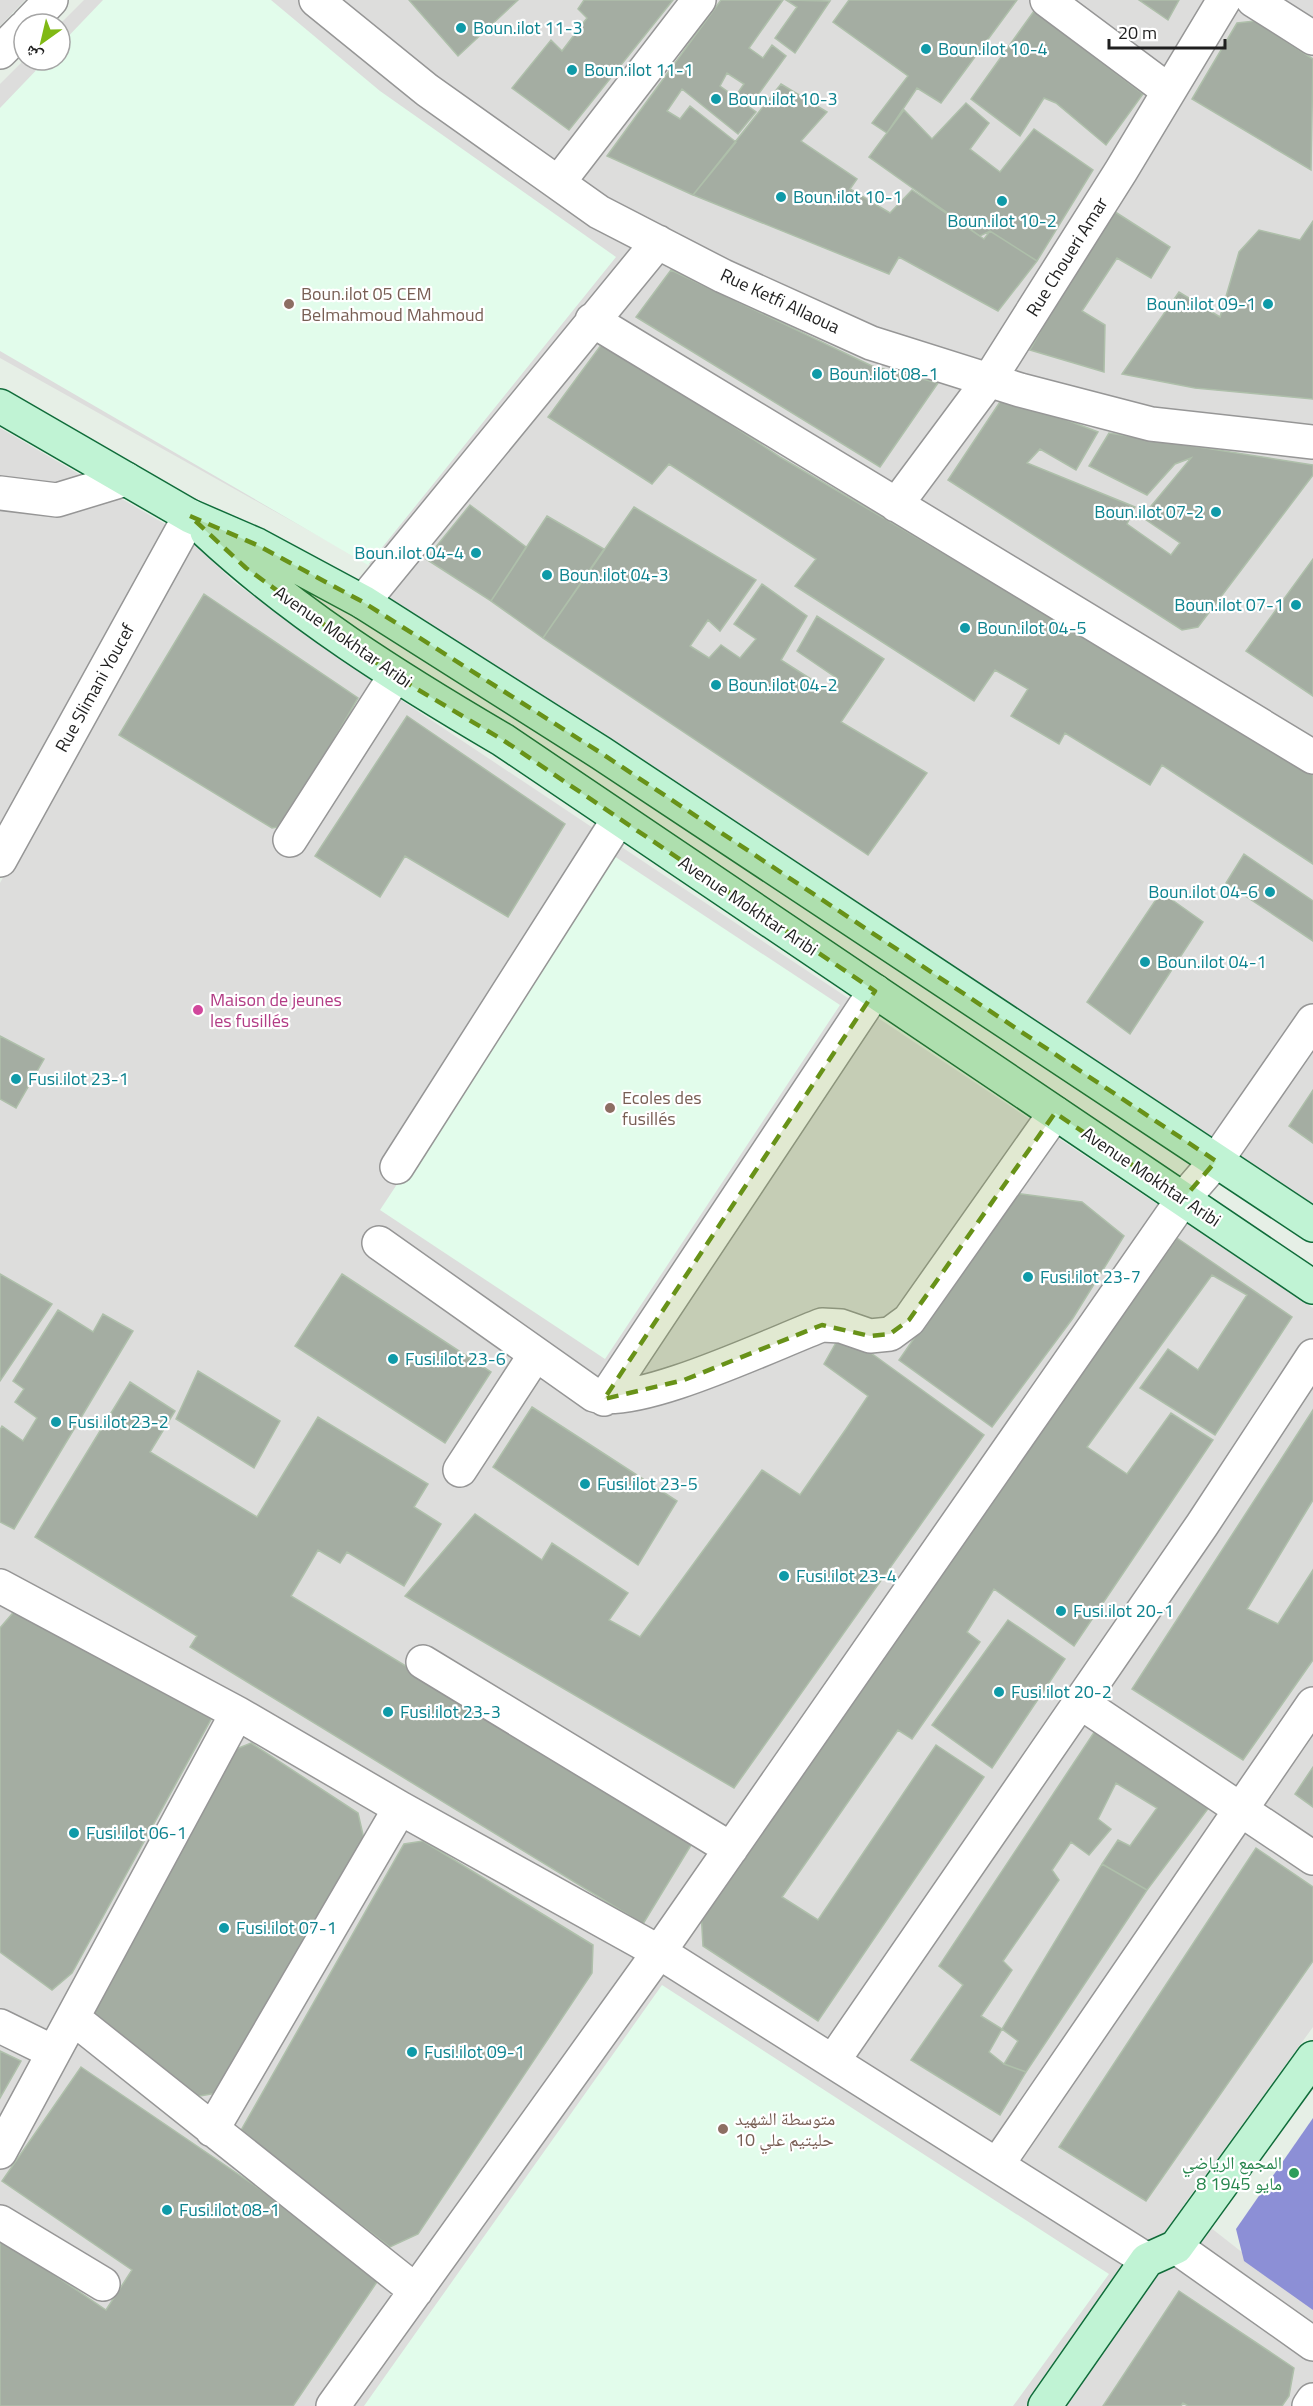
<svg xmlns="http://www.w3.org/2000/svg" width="1313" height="2406" font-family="'Titillium Web','Noto Naskh Arabic',sans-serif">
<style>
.residential{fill:#dddddc}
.education{fill:#e2fceb}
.pitch{fill:#8c8fd6}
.building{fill:#a4ada2;stroke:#aebfaa;stroke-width:1.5}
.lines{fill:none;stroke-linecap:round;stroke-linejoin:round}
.minor-casing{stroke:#969696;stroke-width:36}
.tertiary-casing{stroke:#969696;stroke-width:36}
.secondary-casing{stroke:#106c3a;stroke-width:36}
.minor{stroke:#fff;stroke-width:33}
.tertiary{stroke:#fff;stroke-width:33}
.secondary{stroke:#c0f3d4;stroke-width:33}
.marked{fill:#689218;fill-opacity:0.2;stroke:#689218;stroke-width:4.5;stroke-dasharray:12 8;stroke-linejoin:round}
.culture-dot{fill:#0f9aa8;stroke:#fff;stroke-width:2}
.education-dot{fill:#8d6e63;stroke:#fff;stroke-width:2}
.hotel-dot{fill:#d1479c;stroke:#fff;stroke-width:2}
.leisure-dot{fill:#2e9e5b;stroke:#fff;stroke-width:2}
.labels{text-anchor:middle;stroke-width:4.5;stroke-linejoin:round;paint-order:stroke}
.culture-label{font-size:18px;fill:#0d838f;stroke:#fff;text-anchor:start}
.street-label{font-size:18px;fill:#1f1f1f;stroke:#fff}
.education-label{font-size:18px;fill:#785e54;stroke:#fff;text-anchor:start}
.hotel-label{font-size:18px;fill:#b23c85;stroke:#fff;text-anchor:start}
.leisure-label{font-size:18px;fill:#27864d;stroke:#fff;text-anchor:end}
</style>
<rect width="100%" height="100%" fill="#e6efe6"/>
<path class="residential" d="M0 0H25L0 26Z
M84 0H1313V1204L602 732 382 594 394 578 0 358V84L24 60H60V24Z
M0 428 170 527 0 835Z
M189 539 234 582 377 684 1313 1308V2027L1183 2206 1313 2308V2406H0V883Z"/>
<path class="education" d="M103 0H271L380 91 616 257 368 565 0 351V108L46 60H60V45Z
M614 856 840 1005 605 1359 380 1210Z
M662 1985 1109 2274 1013 2406H364Z"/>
<path class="pitch" d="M1313 2118V2310L1244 2261 1236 2229Z"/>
<path class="building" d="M409 0H518L458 56Z
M584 0H673L569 130 512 88 551 40 562 51 587 18 578 9Z
M721 0H783L749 48 763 58 772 45 786 56 752 103 737 94 744 84 727 73 720 86 756 112 738 134 682 89 667 111 680 119 690 106 736 142 693 195 607 156Z
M786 0 830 1 795 53 775 38 797 7Z
M849 0H1017L941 103 917 88 887 133 872 123 908 76 833 22Z
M1139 0H1179L1168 20Z
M1034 11 1143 94 1106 145 1056 103 1044 98 1020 136 971 99Z
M1255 21 1313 59 1311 170 1192 99 1237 23Z
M781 84 827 112 801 141 857 179 850 189 890 213 912 190 984 239 990 231 1037 261 998 311 899 257 889 274 693 195Z
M966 103 989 123 970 149 1000 172 1034 129 1093 170 1037 261 990 231 980 236 869 157 904 110 932 139Z
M1109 208 1170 247 1151 278 1117 258 1082 311 1105 325 1104 372 1030 350Z
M1313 221V399L1195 388 1122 374 1179 292 1220 317 1239 252 1259 230 1300 240Z
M671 270 872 366 938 383 880 467 636 317Z
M604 341 780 457 1313 771V864L1162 765 1150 785 1065 733 1059 744 1011 716 1028 689 995 670 974 701 795 586 816 559 669 464 652 484 548 417Z
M1004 396 1098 432 1076 470 1040 449 1027 463 1135 507 1127 524 1171 555 1180 543 1142 517 1191 458 1175 464 1147 495 1089 466 1109 433 1313 465V475L1198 627 1182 630 948 480Z
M470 505 526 547 491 601 426 559Z
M634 507 756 580 720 631 708 620 690 646 709 658 721 645 740 658 756 639 734 624 762 584 807 616 781 660 828 690 838 679 797 651 817 616 884 659 841 722 927 773 868 855 543 638Z
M547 516 604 549 543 638 491 601Z
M1313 559V696L1246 651Z
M204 594 358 698 284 826 272 828 119 735Z
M407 716 565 824 508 917 405 856 380 897 315 856Z
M1244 854 1313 901V941L1226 883Z
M1161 892 1203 922 1130 1034 1087 1002Z
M0 1036 44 1059 16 1108 0 1099Z
M1313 1090V1143L1289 1126Z
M1015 1193 1082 1202 1124 1236 1073 1318 992 1427 899 1360Z
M1177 1238 1292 1317 1215 1435 1140 1388 1168 1349 1198 1370 1247 1295 1212 1275 1087 1447 1127 1474 1171 1413 1213 1440 1074 1646 994 1589 967 1632 980 1642 912 1739 898 1730 782 1897 818 1920 936 1745 984 1777 818 2021 703 1946 701 1911Z
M0 1274 52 1304 0 1381Z
M342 1274 491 1372 445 1443 295 1346Z
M58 1310 93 1332 103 1314 133 1331 14 1529 0 1522V1430L2 1426 23 1441 37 1418 15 1402 24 1389 13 1381Z
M842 1332 984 1435 734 1788 405 1596 475 1514 542 1560 552 1543 628 1593 609 1620 640 1637 762 1470 800 1495 846 1429 868 1396 824 1364Z
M198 1371 280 1421 254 1468 176 1419Z
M130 1382 175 1411 150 1452 257 1517 318 1417 428 1484 414 1507 441 1524 404 1586 347 1552 340 1563 318 1550 291 1596 594 1781 696 1837 643 1924 190 1647 197 1636 35 1537Z
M532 1407 677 1501 638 1565 493 1467Z
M1313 1410V1500L1247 1609 1278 1624 1313 1570V1660L1243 1760 1132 1689Z
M18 1607 214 1714 72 1973 52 1990 0 1952V1628Z
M1008 1620 1065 1659 992 1768 932 1725Z
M1095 1731 1210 1806 1147 1890 1102 1864 1118 1840 1130 1846 1157 1808 1116 1783 1098 1819 1111 1829 1089 1855 1071 1842 1052 1870 1059 1880 1003 1961 1012 1970 981 2016 1002 2029 989 2052 1004 2064 1026 2072 1000 2115 911 2060 963 1985 939 1966Z
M251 1743 358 1813 364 1839 217 2093 188 2098 87 2017 231 1751Z
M1313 1767V1807L1295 1794Z
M423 1841 593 1945 592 1973 418 2234 390 2247 240 2132 404 1844Z
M1256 1848 1313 1887V1961L1146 2201 1059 2147Z
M1102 1864 1147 1890 1026 2072 1004 2064 1018 2041 1002 2029Z
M0 2051 21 2061 0 2098Z
M81 2067 383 2273 293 2406H0V2238L106 2310 132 2270 2 2181Z
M1179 2291 1294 2368 1289 2396 1282 2406H1188L1183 2403 1181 2406H1103Z"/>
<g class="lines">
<g class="minor-casing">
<path id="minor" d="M316 0 427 90 599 212 723 276 871 343 1020 390 1151 424 1313 442
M1047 0 1169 91
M1253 0 1313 38
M558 183 699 0
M592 320 1313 757
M0 493 57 500 126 479
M896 505 989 380 1121 171 1224 0
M363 602 658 242
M290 840 395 676
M0 860 190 516
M397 1167 618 820
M379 1243 594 1395C637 1409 774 1343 822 1325L841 1326 870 1336 890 1334 909 1320 1055 1113
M604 1399 875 991
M460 1470 535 1355
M0 1586 237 1713 400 1808 659 1952 1147 2260
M423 1662 731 1849
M1080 1702 1313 1858
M73 2018 416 2291
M0 2026 53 2052
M833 2061 1202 1525 1313 1356
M212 2130 400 1808
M0 2152 237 1713
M997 2165 1313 1704
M0 2222 103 2284
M1176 2247 1313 2344
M333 2406 659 1952 1183 1199 1216 1161 1313 1021
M1309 2406 1313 2400"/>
</g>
<g class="tertiary-casing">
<path id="tertiary" d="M28 24 51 0
M0 52 24 28"/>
</g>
<g class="secondary-casing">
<path id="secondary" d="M0 406 190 516 257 545 363 602 601 753 1313 1225
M207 532C295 614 399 679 503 740L1313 1287
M1045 2406 1147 2260 1176 2247 1313 2058"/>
</g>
<use href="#minor" class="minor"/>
<use href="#tertiary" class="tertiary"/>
<use href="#secondary" class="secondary"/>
</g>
<path class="marked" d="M190 516 257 545 363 602 601 753 1216 1161 1183 1199 1055 1113 909 1320 890 1334 870 1336 822 1325 684 1380 604 1399 875 991 503 740 395 676 246 568Z"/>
<g class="culture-dot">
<circle cx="461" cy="28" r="6"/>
<circle cx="926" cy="49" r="6"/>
<circle cx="572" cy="70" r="6"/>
<circle cx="716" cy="99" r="6"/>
<circle cx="781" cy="197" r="6"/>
<circle cx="1002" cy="201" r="6"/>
<circle cx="1268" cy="304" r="6"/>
<circle cx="817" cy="374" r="6"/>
<circle cx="1216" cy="512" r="6"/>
<circle cx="476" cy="553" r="6"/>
<circle cx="547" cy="575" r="6"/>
<circle cx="1296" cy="605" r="6"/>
<circle cx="965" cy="628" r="6"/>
<circle cx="716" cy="685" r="6"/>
<circle cx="1270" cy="892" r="6"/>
<circle cx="1145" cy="962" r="6"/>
<circle cx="16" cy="1079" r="6"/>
<circle cx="1028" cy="1277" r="6"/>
<circle cx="393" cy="1359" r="6"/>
<circle cx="56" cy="1422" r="6"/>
<circle cx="585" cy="1484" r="6"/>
<circle cx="784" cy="1576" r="6"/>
<circle cx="1061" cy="1611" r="6"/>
<circle cx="999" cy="1692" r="6"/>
<circle cx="388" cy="1712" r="6"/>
<circle cx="74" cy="1833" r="6"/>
<circle cx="224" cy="1928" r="6"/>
<circle cx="412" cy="2052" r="6"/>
<circle cx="167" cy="2210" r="6"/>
</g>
<g class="education-dot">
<circle cx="289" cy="304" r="6"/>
<circle cx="610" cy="1108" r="6"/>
<circle cx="723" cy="2129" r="6"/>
</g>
<circle class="hotel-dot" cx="198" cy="1010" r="6"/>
<circle class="leisure-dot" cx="1294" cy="2173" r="6"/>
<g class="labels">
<g class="culture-label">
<text x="473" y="34">Boun.ilot 11-3</text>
<text x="938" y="55">Boun.ilot 10-4</text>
<text x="584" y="76">Boun.ilot 11-1</text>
<text x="728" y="105">Boun.ilot 10-3</text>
<text x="793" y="203">Boun.ilot 10-1</text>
<text x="1002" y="227" text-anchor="middle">Boun.ilot 10-2</text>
<text x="1256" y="310" text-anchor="end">Boun.ilot 09-1</text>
<text x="829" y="380">Boun.ilot 08-1</text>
<text x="1204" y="518" text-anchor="end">Boun.ilot 07-2</text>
<text x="464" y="559" text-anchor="end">Boun.ilot 04-4</text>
<text x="559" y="581">Boun.ilot 04-3</text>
<text x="1284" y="611" text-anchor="end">Boun.ilot 07-1</text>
<text x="977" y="634">Boun.ilot 04-5</text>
<text x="728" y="691">Boun.ilot 04-2</text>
<text x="1258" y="898" text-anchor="end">Boun.ilot 04-6</text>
<text x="1157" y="968">Boun.ilot 04-1</text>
<text x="28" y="1085">Fusi.ilot 23-1</text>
<text x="1040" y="1283">Fusi.ilot 23-7</text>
<text x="405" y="1365">Fusi.ilot 23-6</text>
<text x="68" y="1428">Fusi.ilot 23-2</text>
<text x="597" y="1490">Fusi.ilot 23-5</text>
<text x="796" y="1582">Fusi.ilot 23-4</text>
<text x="1073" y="1617">Fusi.ilot 20-1</text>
<text x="1011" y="1698">Fusi.ilot 20-2</text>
<text x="400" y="1718">Fusi.ilot 23-3</text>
<text x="86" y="1839">Fusi.ilot 06-1</text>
<text x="236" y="1934">Fusi.ilot 07-1</text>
<text x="424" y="2058">Fusi.ilot 09-1</text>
<text x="179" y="2216">Fusi.ilot 08-1</text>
</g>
<g class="street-label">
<text transform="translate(1067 257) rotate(-58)" y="6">Rue Choueri Amar</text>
<text transform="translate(780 301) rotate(25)" y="6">Rue Ketfi Allaoua</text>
<text transform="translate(343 637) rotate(35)" y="6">Avenue Mokhtar Aribi</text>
<text transform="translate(95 688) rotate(-61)" y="6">Rue Slimani Youcef</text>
<text transform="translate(748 906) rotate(34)" y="6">Avenue Mokhtar Aribi</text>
<text transform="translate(1151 1177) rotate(34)" y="6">Avenue Mokhtar Aribi</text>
</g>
<g class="education-label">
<text x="301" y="300">Boun.ilot 05 CEM<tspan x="301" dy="21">Belmahmoud Mahmoud</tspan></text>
<text x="622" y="1104">Ecoles des<tspan x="622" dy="21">fusillés</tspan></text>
<text x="735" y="2125">متوسطة الشهيد<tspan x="735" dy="21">حليتيم علي 10</tspan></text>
</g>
<g class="hotel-label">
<text x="210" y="1006">Maison de jeunes<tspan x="210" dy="21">les fusillés</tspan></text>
</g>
<g class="leisure-label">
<text x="1282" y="2169">المجمع الرياضي<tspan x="1282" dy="21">8 مايو 1945</tspan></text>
</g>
</g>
<g transform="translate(42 42) rotate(214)"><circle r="28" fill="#ffffff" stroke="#a5a5a5" stroke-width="1.5"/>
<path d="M0-4.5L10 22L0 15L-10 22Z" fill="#80b915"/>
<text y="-9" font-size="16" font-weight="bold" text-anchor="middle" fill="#1f1f1f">ش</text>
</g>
<path d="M1109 39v9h116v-9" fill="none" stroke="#1f1f1f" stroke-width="3"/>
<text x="1118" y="39" font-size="18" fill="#1f1f1f" stroke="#ffffff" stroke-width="4.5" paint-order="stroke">20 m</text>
</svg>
